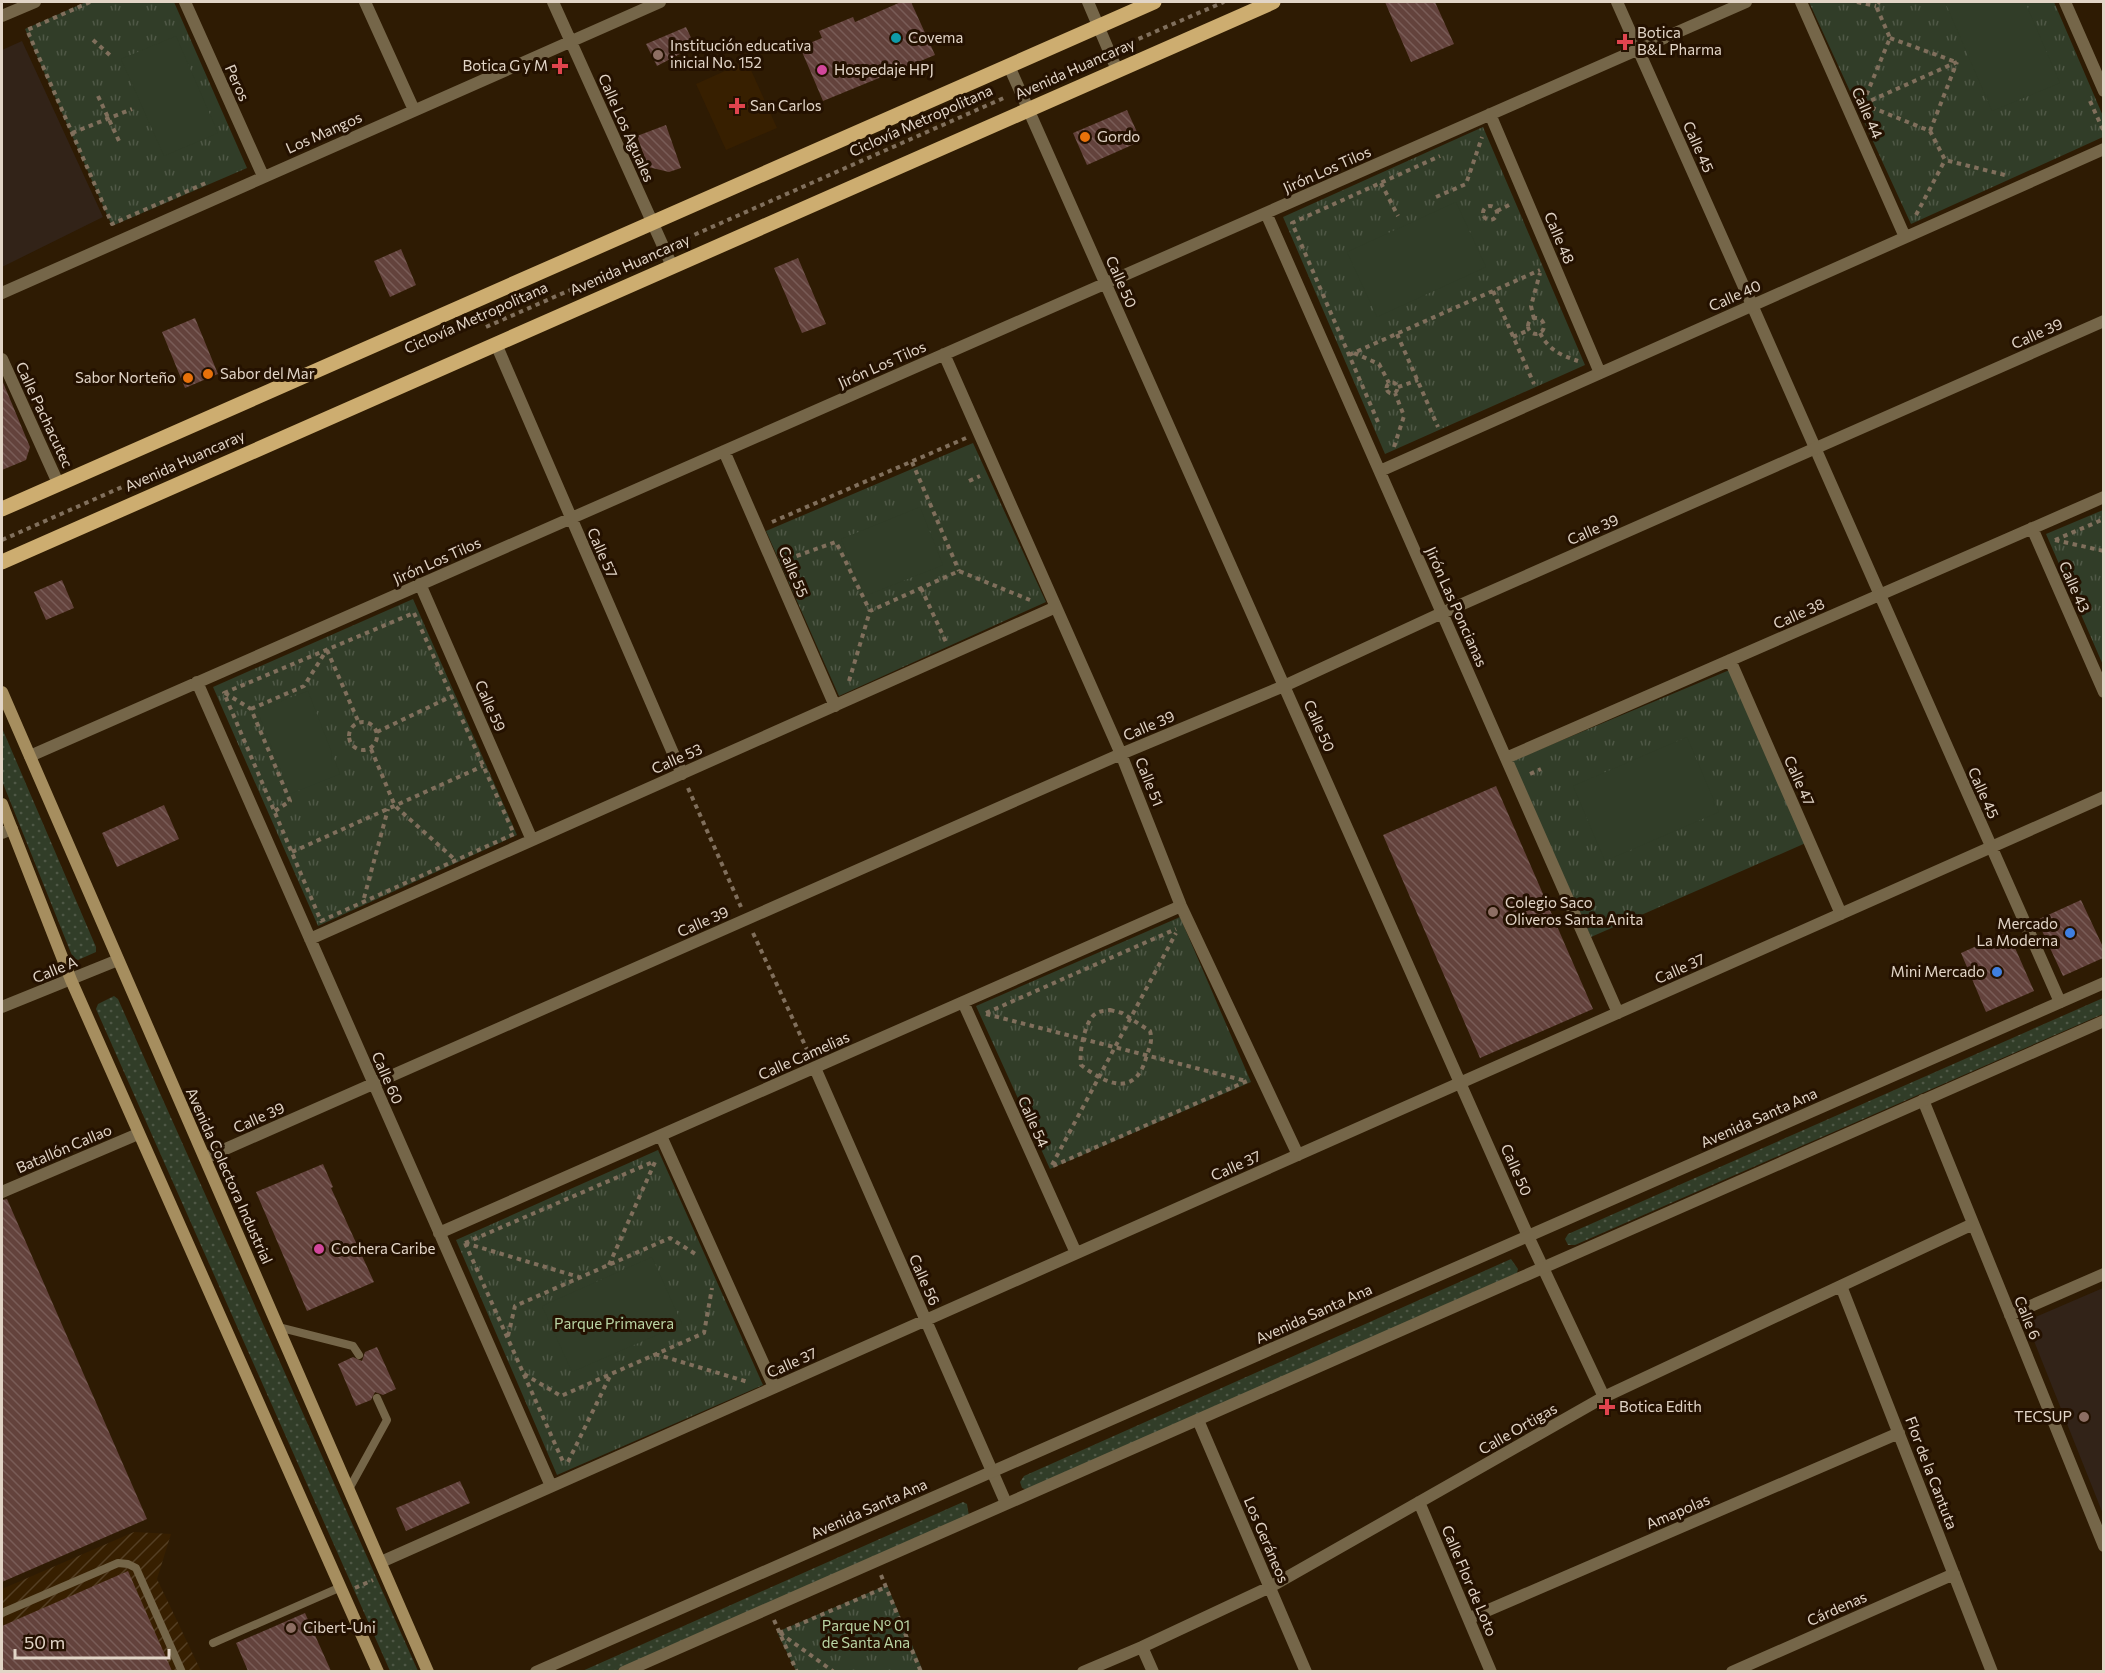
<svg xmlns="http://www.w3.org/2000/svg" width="2105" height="1673" font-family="Commissioner,sans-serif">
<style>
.industrial{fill:url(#industrial-furrows)}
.education{fill:#322318}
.built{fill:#371f00}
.grass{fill:url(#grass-dots)}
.park{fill:url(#park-tufts)}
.garden{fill:#313d28}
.building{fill:url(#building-back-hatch)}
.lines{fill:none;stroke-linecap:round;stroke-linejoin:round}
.path{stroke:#806f5c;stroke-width:4;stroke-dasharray:4.5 4.5;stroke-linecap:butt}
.service{stroke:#756649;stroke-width:8}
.pedestrian{stroke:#756649;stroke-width:12}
.minor{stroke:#756649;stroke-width:12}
.tertiary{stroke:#756649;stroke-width:12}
.secondary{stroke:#a68e5f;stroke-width:12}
.primary{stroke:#cdad70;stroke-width:15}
.culture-dot{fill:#0f9aa8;stroke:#241100;stroke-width:2}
.health-dot{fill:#e0444e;stroke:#241100;stroke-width:2}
.education-dot{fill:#8d6e63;stroke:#241100;stroke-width:2}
.hotel-dot{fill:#d1479c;stroke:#241100;stroke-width:2}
.food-dot{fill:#e8710a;stroke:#241100;stroke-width:2}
.shop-dot{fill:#3f7fe0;stroke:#241100;stroke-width:2}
.labels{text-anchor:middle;stroke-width:6;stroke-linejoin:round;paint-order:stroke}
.poi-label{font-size:15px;fill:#e2d5c7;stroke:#241100;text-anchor:start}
.street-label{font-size:15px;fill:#e2d5c7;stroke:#241100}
.park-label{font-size:15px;fill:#bad5a4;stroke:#241100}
</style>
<defs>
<pattern id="industrial-furrows" width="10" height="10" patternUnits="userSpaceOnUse" patternTransform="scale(1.5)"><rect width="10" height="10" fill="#371f00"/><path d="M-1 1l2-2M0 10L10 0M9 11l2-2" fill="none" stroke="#543f24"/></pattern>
<pattern id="grass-dots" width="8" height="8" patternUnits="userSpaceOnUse" patternTransform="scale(1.5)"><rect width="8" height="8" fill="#313d28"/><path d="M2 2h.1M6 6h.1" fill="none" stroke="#4f5846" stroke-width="1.8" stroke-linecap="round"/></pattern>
<pattern id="park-tufts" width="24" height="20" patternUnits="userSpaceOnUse" patternTransform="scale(1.5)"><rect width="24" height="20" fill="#313d28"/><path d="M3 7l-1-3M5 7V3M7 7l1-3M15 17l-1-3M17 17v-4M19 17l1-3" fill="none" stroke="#4f5846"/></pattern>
<pattern id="building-back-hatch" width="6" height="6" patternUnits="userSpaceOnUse" patternTransform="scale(1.5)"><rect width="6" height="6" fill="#63423c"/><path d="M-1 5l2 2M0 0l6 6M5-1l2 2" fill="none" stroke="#795c57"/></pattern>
</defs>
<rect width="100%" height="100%" fill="#2e1b03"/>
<path class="industrial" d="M134 1532 171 1534 157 1579 201 1671H2V1589Z"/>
<path class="education" d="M22 41 103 217 2 267V50Z
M2103 1288V1514L2026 1321Z"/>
<path class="built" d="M747 61 777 128 726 150 696 84Z"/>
<path class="grass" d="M2 728 96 947V952L78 960 73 958 2 781Z
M114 996 118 999 418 1671H390L96 1009 98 1004Z
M2103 998V1014L1575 1245H1568L1565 1239 1568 1234Z
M1511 1259 1518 1269 1517 1273 1027 1490 1022 1488 1020 1482 1024 1476Z
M963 1502 967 1504 969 1516 615 1671 580 1672Z"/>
<path class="park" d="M86 2H174L247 168 112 226 25 29Z
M1809 2H2054L2103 116V137L1911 224Z
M1483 127 1585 365 1385 454 1283 217Z
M973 443 1046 602 839 696 766 531Z
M2103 510V665L2046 534Z
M413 599 517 835 318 926 213 687Z
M1732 669 1808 842 1591 937 1512 761Z
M1180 917 1251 1082 1050 1169 976 1006Z
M658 1150 763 1385 557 1475 456 1240Z
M887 1585 923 1671H796L777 1632Z"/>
<path class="garden" d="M1945 2H2025L2060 83 1992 111Z
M176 36 218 133 164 156 121 59Z
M1456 202 1486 267 1377 317 1347 252Z
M920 507 943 565 865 596 841 539Z
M308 691 340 774 290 794 257 710Z
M1687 737 1719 812 1605 861 1573 786Z
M652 1257 682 1324 572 1372 542 1306Z"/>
<path class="building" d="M901 2H911L935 55 823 101 800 47 822 38 819 31 853 17 855 22Z
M1385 2H1435L1454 44 1411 62Z
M686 27 695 46 657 66 646 44Z
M1127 110 1141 141 1087 165 1073 133Z
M666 125 681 168 669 172 648 167 637 136Z
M401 249 416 285 390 297 374 261Z
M798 258 826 324 802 333 774 268Z
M195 318 218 374 185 388 162 332Z
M2 380 30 447 26 460 2 470Z
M62 580 74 608 46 620 34 592Z
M1496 786 1593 1009 1480 1058 1383 835Z
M164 805 179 839 117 867 102 833Z
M2081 900 2103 947V958L2063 976 2037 920Z
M2008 932 2034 991 1986 1012 1961 953Z
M323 1164 333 1187 331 1188 374 1282 307 1311 256 1192Z
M7 1199 147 1519 2 1582V1200Z
M377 1347 396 1389 383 1395 375 1392 371 1400 356 1406 338 1364 353 1357 362 1361 365 1352Z
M460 1481 470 1503 406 1531 396 1508Z
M128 1571 172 1671H2V1626Z
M305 1613 331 1671H248L236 1643Z"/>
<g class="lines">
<path class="path" d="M90 2 27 30 112 224 208 182
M1857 2 1876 6
M1890 38 1956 62
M93 40 113 58
M1122 46 1224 2
M1035 85 1096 57
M98 96 119 141
M2090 101 2104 132
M1863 103 1890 38 1876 6 1879 2
M1863 104 1930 131 1945 160 2005 175
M1863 104 1957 62
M1930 131 1957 62
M72 133 132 109
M1381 183 1398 216
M1436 197 1466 184 1482 137
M1483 213a7 7 0 1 1 14 0a7 7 0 1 1-14 0Z
M1497 211 1511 204
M1916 215 1945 160
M678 242 1006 97
M1493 291 1534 384
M1528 326a8 8 0 1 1 16 0a8 8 0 1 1-16 0Z
M1534 319 1531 306 1540 273
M486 327 652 254
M1540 333C1549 350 1560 355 1578 361
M1397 334 1438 427
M1513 337 1529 330
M1354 353 1379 364 1389 383
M1349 355 1540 270
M1386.5 388a5.5 5.5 0 1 1 11 0a5.5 5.5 0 1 1-11 0Z
M1398 387 1418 380
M1378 422 1292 223 1440 156
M1394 447 1404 416 1395 393
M912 462 959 571
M969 481 980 476
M772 522 966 438
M2 540 215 446
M2055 540 2104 519
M2055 540 2104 551
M788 559 836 542 870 611
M921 588 946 642
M414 613 514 834 321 921 224 693Z
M327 650 359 723
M849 681 870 611 959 571 1030 600
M225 693 251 709 290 801 275 811
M251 709 304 686 326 651
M349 736a14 14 0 1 1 28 0a14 14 0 1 1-28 0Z
M377 732 452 696
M371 749 395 806 453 858
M1530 774 1541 769
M688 788 741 907
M292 852 483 766
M364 898 388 809
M753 933 809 1054
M1110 1010 1122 1013 1150 1031C1153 1042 1149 1048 1146 1058 1135 1097 1107 1085 1081 1065 1079 1053 1084 1027 1092 1017 1097 1011 1103 1011 1110 1010Z
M986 1013 1176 929
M986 1014 1246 1081
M1052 1165 1176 933
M1053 1166 1247 1081
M465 1243 564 1464
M465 1243 655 1161
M465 1243 579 1277
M609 1265 655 1162
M508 1336 515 1306 670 1238 697 1255
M655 1354 748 1382
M524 1374 561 1396 704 1333 712 1288
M568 1462 611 1374
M881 1575 921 1672
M355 1588 373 1580
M774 1620 797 1672
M779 1633 886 1587
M780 1633 834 1672"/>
<path class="service" d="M278 1327 353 1346 359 1355
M349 1489 387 1420 377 1398
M2 1613 118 1563 128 1564 136 1568 182 1672
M213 1643 341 1587"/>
<path class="pedestrian" d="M1752 305 1880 595"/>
<path class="minor" d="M185 2 263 176
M365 2 414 110
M553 2 672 266
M1088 2 1117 70
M1617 2 1752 305
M1801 2 1905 237
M2065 2 2104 91
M2 16 35 2
M1009 66 1528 1236 1604 1397
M1490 114 1600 373
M1266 213 1618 1013
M2 293 660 2
M496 344 682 774
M944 354 1121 754 1181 906 1298 1155
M2 359 58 483
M724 451 835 706
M1380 471 2104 149
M2032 528 2104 692
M420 584 532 840
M1880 595 2060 1002
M1730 660 1841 914
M197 682 551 1486
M30 756 1746 2
M1506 758 2104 497
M2 833 12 829
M310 939 1056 607
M963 1002 1076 1253
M2 1007 118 960
M815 1068 1006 1503
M1923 1100 2104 1546
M661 1136 774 1387
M205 1158 1121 754 1284 686 1442 613 2104 321
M2 1192 138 1134
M439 1233 1181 906
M1841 1286 1992 1672
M2010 1315 2104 1274
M1198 1420 1306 1672
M1419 1502 1491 1672
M381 1562 2104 797
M1470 1618 1899 1433
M1142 1647 1153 1672
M1083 1672 1142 1647 1270 1587 1604 1397 1973 1224
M1732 1672 1954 1574"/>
<path class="tertiary" d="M536 1672 2104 983
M624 1672 2104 1021"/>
<path class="secondary" d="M2 692 428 1672
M2 804 71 980 378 1672"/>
<path class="primary" d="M2 509 1154 2
M2 562 1273 2"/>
</g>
<circle class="culture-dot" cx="896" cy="38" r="6"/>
<g class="health-dot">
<path d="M1622 33h6v6h6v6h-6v6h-6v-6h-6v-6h6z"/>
<path d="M557 57h6v6h6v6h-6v6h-6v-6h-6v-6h6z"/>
<path d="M734 97h6v6h6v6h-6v6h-6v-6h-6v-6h6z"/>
<path d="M1604 1398h6v6h6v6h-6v6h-6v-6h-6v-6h6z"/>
</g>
<g class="education-dot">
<circle cx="658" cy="55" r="6"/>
<circle cx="1493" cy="912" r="6"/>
<circle cx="2084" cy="1417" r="6"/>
<circle cx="291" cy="1628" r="6"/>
</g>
<g class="hotel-dot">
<circle cx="822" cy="70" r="6"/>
<circle cx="319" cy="1249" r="6"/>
</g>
<g class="food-dot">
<circle cx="1085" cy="137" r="6"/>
<circle cx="208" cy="374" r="6"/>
<circle cx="188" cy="378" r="6"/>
</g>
<g class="shop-dot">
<circle cx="2070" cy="933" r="6"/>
<circle cx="1997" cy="972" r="6"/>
</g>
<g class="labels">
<g class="poi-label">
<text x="1637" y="38">Botica<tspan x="1637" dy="17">B&amp;L Pharma</tspan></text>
<text x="908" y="43">Covema</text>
<text x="670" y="51">Institución educativa<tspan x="670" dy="17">inicial No. 152</tspan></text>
<text x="548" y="71" text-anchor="end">Botica G y M</text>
<text x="834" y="75">Hospedaje HPJ</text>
<text x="750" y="111">San Carlos</text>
<text x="1097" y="142">Gordo</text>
<text x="220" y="379">Sabor del Mar</text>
<text x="176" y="383" text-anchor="end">Sabor Norteño</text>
<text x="1505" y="908">Colegio Saco<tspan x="1505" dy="17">Oliveros Santa Anita</tspan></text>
<text x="2058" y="929" text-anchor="end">Mercado<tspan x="2058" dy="17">La Moderna</tspan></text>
<text x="1985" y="977" text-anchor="end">Mini Mercado</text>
<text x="331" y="1254">Cochera Caribe</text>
<text x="1619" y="1412">Botica Edith</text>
<text x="2072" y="1422" text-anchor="end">TECSUP</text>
<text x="303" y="1633">Cibert-Uni</text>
</g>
<g class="street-label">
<text transform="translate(1075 69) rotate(-24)" y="5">Avenida Huancaray</text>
<text transform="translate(237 83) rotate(66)" y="5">Peros</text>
<text transform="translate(1867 113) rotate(66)" y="5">Calle 44</text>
<text transform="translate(921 121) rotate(-24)" y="5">Ciclovía Metropolitana</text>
<text transform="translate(626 128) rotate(66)" y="5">Calle Los Aguales</text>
<text transform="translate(324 133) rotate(-24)" y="5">Los Mangos</text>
<text transform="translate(1698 147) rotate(66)" y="5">Calle 45</text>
<text transform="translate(1327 170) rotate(-24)" y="5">Jirón Los Tilos</text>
<text transform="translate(1559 238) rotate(67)" y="5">Calle 48</text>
<text transform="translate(630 265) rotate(-24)" y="5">Avenida Huancaray</text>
<text transform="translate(1121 282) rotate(66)" y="5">Calle 50</text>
<text transform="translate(1735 296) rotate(-24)" y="5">Calle 40</text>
<text transform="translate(476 318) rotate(-24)" y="5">Ciclovía Metropolitana</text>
<text transform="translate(2037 334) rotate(-24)" y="5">Calle 39</text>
<text transform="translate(882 365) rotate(-24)" y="5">Jirón Los Tilos</text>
<text transform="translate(44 415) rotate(65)" y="5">Calle Pachacutec</text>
<text transform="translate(185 461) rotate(-24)" y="5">Avenida Huancaray</text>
<text transform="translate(1593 530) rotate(-24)" y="5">Calle 39</text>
<text transform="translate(602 553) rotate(66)" y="5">Calle 57</text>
<text transform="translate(437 561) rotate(-24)" y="5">Jirón Los Tilos</text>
<text transform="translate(793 572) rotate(67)" y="5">Calle 55</text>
<text transform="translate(2074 587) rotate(66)" y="5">Calle 43</text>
<text transform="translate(1456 607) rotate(66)" y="5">Jirón Las Poncianas</text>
<text transform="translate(1799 614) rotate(-24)" y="5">Calle 38</text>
<text transform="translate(490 706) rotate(66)" y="5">Calle 59</text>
<text transform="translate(1149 726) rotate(-23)" y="5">Calle 39</text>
<text transform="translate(1319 726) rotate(66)" y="5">Calle 50</text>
<text transform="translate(677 759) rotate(-24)" y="5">Calle 53</text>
<text transform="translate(1799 781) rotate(66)" y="5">Calle 47</text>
<text transform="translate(1149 782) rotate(68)" y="5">Calle 51</text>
<text transform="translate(1983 793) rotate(66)" y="5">Calle 45</text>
<text transform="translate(703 922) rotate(-24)" y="5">Calle 39</text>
<text transform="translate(1680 969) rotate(-24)" y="5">Calle 37</text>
<text transform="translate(55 970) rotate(-22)" y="5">Calle A</text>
<text transform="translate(804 1056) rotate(-24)" y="5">Calle Camelias</text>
<text transform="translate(387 1078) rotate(66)" y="5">Calle 60</text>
<text transform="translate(259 1118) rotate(-24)" y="5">Calle 39</text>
<text transform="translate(1759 1118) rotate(-24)" y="5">Avenida Santa Ana</text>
<text transform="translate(1033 1122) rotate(66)" y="5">Calle 54</text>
<text transform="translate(64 1149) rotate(-23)" y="5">Batallón Callao</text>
<text transform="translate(1236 1166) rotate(-24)" y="5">Calle 37</text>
<text transform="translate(1516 1170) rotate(66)" y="5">Calle 50</text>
<text transform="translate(229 1176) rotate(66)" y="5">Avenida Colectora Industrial</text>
<text transform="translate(924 1280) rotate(66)" y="5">Calle 56</text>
<text transform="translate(1314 1314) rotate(-24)" y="5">Avenida Santa Ana</text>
<text transform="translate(2027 1318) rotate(68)" y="5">Calle 6</text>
<text transform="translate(792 1363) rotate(-24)" y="5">Calle 37</text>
<text transform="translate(1518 1429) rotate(-30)" y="5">Calle Ortigas</text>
<text transform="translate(1931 1473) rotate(69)" y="5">Flor de la Cantuta</text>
<text transform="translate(869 1509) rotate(-24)" y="5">Avenida Santa Ana</text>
<text transform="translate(1678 1512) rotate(-23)" y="5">Amapolas</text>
<text transform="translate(1266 1540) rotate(67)" y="5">Los Geráneos</text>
<text transform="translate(1469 1581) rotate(67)" y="5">Calle Flor de Loto</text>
<text transform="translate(1837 1609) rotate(-24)" y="5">Cárdenas</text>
</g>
<g class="park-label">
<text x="614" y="1329">Parque Primavera</text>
<text x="866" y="1631">Parque N° 01<tspan x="866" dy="17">de Santa Ana</tspan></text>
</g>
</g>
<rect width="2105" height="1673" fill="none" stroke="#e2d5c7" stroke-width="6"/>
<path d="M15 1649v9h154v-9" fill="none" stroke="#e2d5c7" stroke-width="3"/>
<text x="24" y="1649" font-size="18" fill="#e2d5c7" stroke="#241100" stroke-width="4.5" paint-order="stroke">50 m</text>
</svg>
